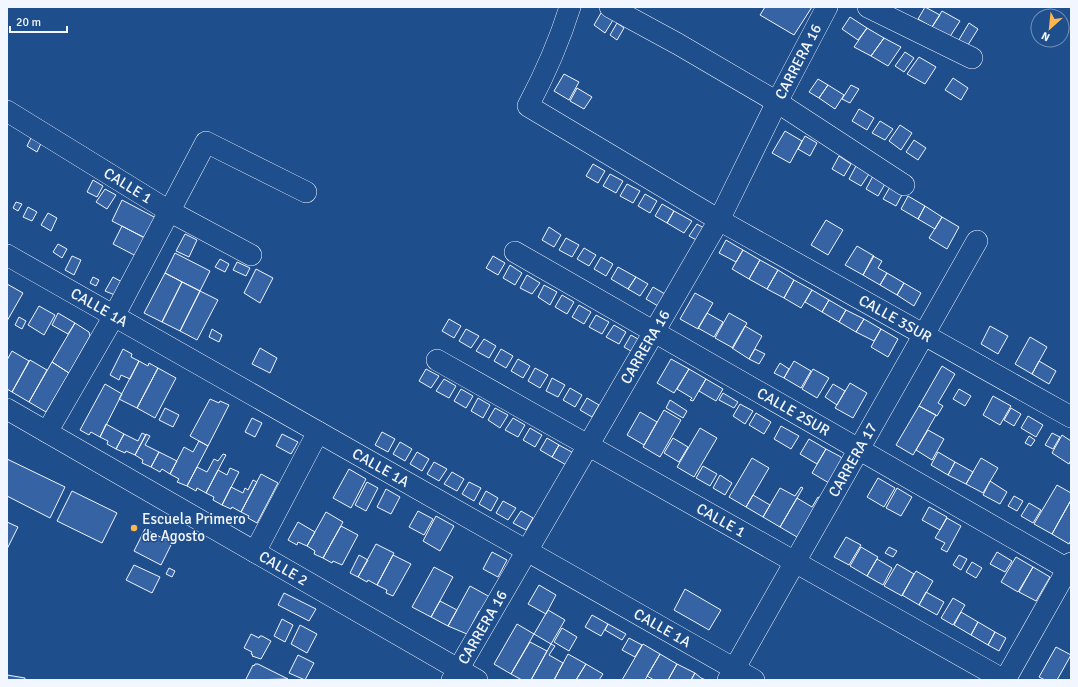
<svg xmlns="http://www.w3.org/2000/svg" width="1078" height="687" font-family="Signika,sans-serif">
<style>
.building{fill:#3563a3;stroke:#f2f6ff}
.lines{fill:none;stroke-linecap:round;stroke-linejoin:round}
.minor-casing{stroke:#f2f6ff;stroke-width:22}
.minor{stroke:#1f4e8c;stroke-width:21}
.poi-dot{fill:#ffb74d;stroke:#1f4e8c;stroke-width:1.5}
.labels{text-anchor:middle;stroke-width:3;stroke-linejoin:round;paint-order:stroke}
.street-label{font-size:15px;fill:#f2f6ff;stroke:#1f4e8c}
.poi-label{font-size:15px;fill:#f2f6ff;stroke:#1f4e8c;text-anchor:start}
</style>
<rect width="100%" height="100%" fill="#1f4e8c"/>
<path class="building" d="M765 7H812L794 35 760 15Z
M925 7 940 15 932 27 918 19Z
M942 11 960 21 949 38 932 27Z
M601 13 613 20 605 33 594 25Z
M850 17 867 28 858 40 842 29Z
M617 23 624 28 617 40 610 35Z
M969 23 978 29 966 48 957 43Z
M867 28 884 38 871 56 854 47Z
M884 38 901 47 888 66 871 56Z
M905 52 914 58 904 72 895 66Z
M919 57 936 67 925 84 907 74Z
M564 74 579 82 569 100 554 91Z
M953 78 968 88 961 100 945 90Z
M818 79 828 85 819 98 809 92Z
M828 85 844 95 835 109 819 98Z
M851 85 859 89 850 103 842 99Z
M577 88 592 97 584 109 570 101Z
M859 109 874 118 867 130 852 121Z
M880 121 893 129 885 140 872 133Z
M900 125 912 133 901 150 889 141Z
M785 131 802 141 790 163 772 153Z
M33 134 43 139 37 152 27 146Z
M805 136 817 143 810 156 798 149Z
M914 140 926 148 918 160 906 152Z
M839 156 851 164 844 176 832 169Z
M593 164 605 171 598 183 586 176Z
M856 166 869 174 861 186 849 179Z
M610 174 623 181 616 193 603 186Z
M873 176 885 184 878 196 866 189Z
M93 180 103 186 97 197 87 192Z
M627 184 640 191 633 203 620 196Z
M890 187 903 193 896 206 883 199Z
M105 189 116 195 107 209 96 202Z
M645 194 657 201 650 213 638 206Z
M908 196 925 206 918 219 901 209Z
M122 200 156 218 145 238 112 221Z
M16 202 22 204 18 211 13 208Z
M662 204 674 211 667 223 655 216Z
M925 206 942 217 935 229 918 219Z
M28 207 37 212 32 221 23 217Z
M674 211 692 221 684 233 667 223Z
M48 213 57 218 51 231 41 225Z
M942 217 959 227 947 249 929 238Z
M826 220 843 230 828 255 811 245Z
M697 224 709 231 702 243 689 236Z
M122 226 145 238 136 256 113 244Z
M549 227 561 235 554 247 542 240Z
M185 234 197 240 189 257 176 251Z
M566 238 579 245 572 257 559 250Z
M726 240 743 250 736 262 719 253Z
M58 244 67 249 62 258 53 252Z
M857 246 874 256 863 275 845 265Z
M584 248 596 255 589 266 577 259Z
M743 250 760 260 749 279 732 269Z
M175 253 210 271 200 291 165 273Z
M72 256 81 260 74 275 65 270Z
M493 256 505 263 498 275 486 268Z
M873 256 882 261 878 268 887 273 880 285 863 275Z
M601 257 613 264 606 276 594 269Z
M220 259 229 264 225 272 215 267Z
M760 260 778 270 767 289 749 279Z
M237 262 250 268 246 276 233 270Z
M510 265 522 273 515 285 503 278Z
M618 267 636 277 628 289 611 279Z
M256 269 273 278 260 303 244 293Z
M778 270 794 280 784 298 767 289Z
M165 273 182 282 162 322 144 313Z
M887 273 904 283 897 295 880 285Z
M527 275 540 283 532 294 520 288Z
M93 277 99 280 96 286 90 283Z
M113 277 122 282 115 295 105 291Z
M636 277 648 284 640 296 628 289Z
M794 280 812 290 801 308 784 298Z
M182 282 200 291 180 331 162 322Z
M904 283 921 293 914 306 897 295Z
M7 284 23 293 7 321Z
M544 285 557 292 550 305 538 297Z
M653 287 665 294 658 306 646 299Z
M812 290 829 300 822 312 805 302Z
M200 291 218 300 197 340 180 331Z
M695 293 713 303 698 329 680 319Z
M562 295 574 302 567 314 555 307Z
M829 300 846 310 839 322 822 312Z
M579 305 591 312 584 324 572 317Z
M39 306 55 315 44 335 28 325Z
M846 310 864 319 856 332 839 322Z
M58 313 75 323 68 334 52 325Z
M707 313 723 322 714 337 698 328Z
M729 313 747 323 733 348 715 338Z
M596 315 609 322 602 334 589 327Z
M19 317 26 321 22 329 15 325Z
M449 319 461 326 454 338 442 331Z
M864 319 881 329 874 341 856 332Z
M75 323 89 332 90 336 69 373 52 362Z
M614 325 626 332 619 344 606 337Z
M745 326 762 336 749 359 732 348Z
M990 326 1008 336 998 354 981 344Z
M212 329 222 335 219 342 209 337Z
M466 329 479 336 471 348 459 341Z
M881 329 898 339 888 357 871 347Z
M631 335 643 342 636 354 624 347Z
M1030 337 1047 347 1032 374 1015 364Z
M484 339 496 346 489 358 476 351Z
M260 348 277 358 270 373 252 364Z
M123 349 132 354 131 357 139 361 130 379 121 375 119 380 110 375Z
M501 349 513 356 506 368 494 361Z
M755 349 765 354 759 364 749 359Z
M12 351 29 361 12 392 7 389V360Z
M518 359 530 366 523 378 511 371Z
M671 359 689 369 674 393 657 383Z
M30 360 47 370 29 402 12 392Z
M139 361 148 366 149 363 158 368 137 408 119 399Z
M794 361 811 371 801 388 784 378Z
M1039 361 1056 371 1049 384 1032 374Z
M52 362 69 373 46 412 29 402Z
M780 363 789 369 784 378 774 373Z
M942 366 955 374 938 403 943 406 937 416 919 406Z
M158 368 176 378 155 418 137 408Z
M535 368 548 375 540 388 528 381Z
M426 369 439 376 431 388 419 381Z
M689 369 706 379 693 401 690 400 692 398 677 389Z
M813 369 829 378 817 398 802 389Z
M552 378 565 385 558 397 546 391Z
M444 379 456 386 449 398 436 391Z
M706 379 723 389 716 401 699 391Z
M850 383 867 393 853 418 835 408Z
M105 384 122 394 100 437 91 432 89 435 80 430Z
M833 384 845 391 837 405 825 397Z
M570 388 582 395 575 407 563 400Z
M461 389 473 396 466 408 454 401Z
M959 389 971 396 965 406 953 399Z
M723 393 738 402 734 408 719 400Z
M993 396 1011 406 1000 425 983 415Z
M478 398 490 405 483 418 471 411Z
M587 398 599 405 592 417 580 410Z
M210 399 219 403 220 401 229 405 208 446 190 436Z
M670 400 687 411 683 418 666 408Z
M740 404 753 411 745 424 733 416Z
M919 406 936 415 913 455 896 445Z
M165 408 179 415 173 427 159 420Z
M495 408 508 415 500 428 488 420Z
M1011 408 1021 414 1014 426 1004 420Z
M664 410 681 420 660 457 643 447Z
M640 412 657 422 644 445 627 435Z
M756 413 771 422 764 434 749 425Z
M1028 416 1043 425 1036 437 1021 428Z
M252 418 262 423 255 437 245 432Z
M513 418 525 425 518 437 505 430Z
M106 424 124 434 116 449 107 444 108 441 100 437Z
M781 426 799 436 791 449 774 439Z
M530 428 542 435 535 447 523 440Z
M700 428 717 438 694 477 677 467Z
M928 430 944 439 932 460 916 450Z
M382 432 395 439 388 452 375 445Z
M142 433 146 435 135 455 126 451 125 453 116 449 124 434 138 441Z
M1052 433 1060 437 1053 449 1045 445Z
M146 434 150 436 145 445 159 452 151 467 142 463 143 460 135 455Z
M282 434 298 442 291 454 276 446Z
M1062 435 1071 441V460L1069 464 1052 453Z
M1029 436 1035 440 1031 446 1025 443Z
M547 438 559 445 552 457 540 450Z
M673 438 688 447 679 462 664 453Z
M809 439 826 449 817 464 800 454Z
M199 441 208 446 187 486 177 482 179 479 170 474 184 447 193 452Z
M400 442 412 449 405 461 393 454Z
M559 445 577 455 570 467 552 457Z
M826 449 841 457 842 461 829 483 812 473Z
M159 452 177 461 170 474 162 469 160 472 151 467Z
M417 452 429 459 422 471 410 464Z
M938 452 955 462 948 475 931 465Z
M223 454 226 455 206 493 197 488 196 491 187 486 197 467 207 472 214 459 218 461Z
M752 458 769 468 746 507 729 497Z
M981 458 998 468 983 493 966 484Z
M7 459 65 487 50 518 7 496Z
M434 462 447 469 439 481 427 474Z
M955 462 973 472 966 484 948 475Z
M703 466 717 474 710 486 696 478Z
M230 468 239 472 222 505 213 500 214 497 206 493 218 470 227 475Z
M349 469 366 479 351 508 333 498Z
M452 472 464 479 457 491 444 484Z
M261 474 278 483 257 523 248 518 249 516 241 512Z
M720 475 732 483 725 495 713 488Z
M878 478 895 488 884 507 867 497Z
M253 480 257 482 241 512 232 507 231 509 222 505 231 487 243 493 245 488 248 490Z
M990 481 1007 492 1000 504 983 495Z
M367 482 378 488 366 511 355 505Z
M469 482 481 488 474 501 462 494Z
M1057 485 1071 493V500L1052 534 1034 524Z
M801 487 803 488 780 527 763 517 780 488 795 496Z
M897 488 912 497 901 516 886 508Z
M386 489 400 497 391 514 377 507Z
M72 491 117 513 102 543 57 521Z
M486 491 498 498 491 511 479 504Z
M753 495 770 505 763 517 746 507Z
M1014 496 1023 501 1017 511 1008 506Z
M818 497 820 498 797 537 780 527 797 498 812 507Z
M1071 500V540L1069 544 1052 534Z
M503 501 516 508 508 520 496 513Z
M1029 503 1041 510 1033 523 1021 516Z
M929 507 947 517 940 530 922 520Z
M418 511 433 519 424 535 409 527Z
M521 511 533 518 526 530 513 523Z
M326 512 343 522 323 558 314 554 315 551 307 546Z
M436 516 454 526 440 551 423 541Z
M947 518 961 526 947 552 941 549 945 543 935 538Z
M7 522 18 527 7 549Z
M298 522 315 532 307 546 298 542 297 545 288 540Z
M341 526 358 535 342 565 333 561 332 563 323 558Z
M145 529 172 543 161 565 134 551Z
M846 537 861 545 849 565 834 557Z
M376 544 394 553 377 585 368 580 367 582 358 577Z
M861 547 878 557 867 576 850 566Z
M889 547 897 551 893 557 885 553Z
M492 552 507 560 498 577 483 569Z
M997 552 1012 561 1005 572 990 564Z
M359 555 368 560 358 577 350 573Z
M393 555 411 564 393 596 386 593 387 590 377 585Z
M959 555 967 559 961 570 953 565Z
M1016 557 1033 567 1018 592 1001 582Z
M877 559 892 568 883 585 867 576Z
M972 562 982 568 976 578 966 572Z
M897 564 914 574 902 596 884 586Z
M134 565 160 577 152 593 126 580Z
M434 567 453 577 431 617 412 607Z
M1033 567 1050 577 1036 601 1019 592Z
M169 568 175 571 172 577 166 574Z
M916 571 933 581 919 605 902 595Z
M539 585 556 595 546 614 528 604Z
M470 586 490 597 481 612 479 611 467 634 448 626Z
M685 589 721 610 709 630 674 610Z
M926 592 944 602 937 615 919 605Z
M284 593 316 609 309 621 278 605Z
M953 598 965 605 953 625 941 618Z
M440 601 457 610 448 626 431 617Z
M548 610 565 620 551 644 534 634Z
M961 612 978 622 971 635 954 625Z
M592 615 608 624 601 636 585 627Z
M282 619 293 625 285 642 274 636Z
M978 622 995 632 988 645 971 635Z
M517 624 534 634 511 674 494 664Z
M608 624 626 634 622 640 605 630Z
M300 625 317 634 307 653 291 644Z
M562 628 577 637 569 651 554 642Z
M995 632 1006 638 999 651 988 645Z
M251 634 259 638 260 636H262L271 641 261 659 252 656 253 655 251 654 252 652 244 648Z
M629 638 642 645 635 657 622 650Z
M530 642 547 651 531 680H522L511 674Z
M551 644 555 646 549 655 563 663 554 680H531Z
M643 644 660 654 645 680H622Z
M1056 647 1071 655 1057 680H1045L1039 677Z
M568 654 586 664 576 680H554Z
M660 654 677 664 668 680H654L647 676Z
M298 655 314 663 305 680 289 673Z
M255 664H258L288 679 247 680 246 679 253 665 254 666Z
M586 664 603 674 599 680H576Z
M677 664 695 673 691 680H668Z
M695 673 701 678 706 680H691Z
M7 675 25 678V680H7Z"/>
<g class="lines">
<g class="minor-casing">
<g id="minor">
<path id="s1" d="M570 7C559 42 545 74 528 106L719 220 1071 417"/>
<path d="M610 7 678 44 777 102 904 185"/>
<path d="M868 7 972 58"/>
<path id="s2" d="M7 111 169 211 251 255"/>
<path id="s3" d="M515 252 1071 571"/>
<path id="s4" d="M7 255 754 680"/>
<path id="s5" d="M437 360 1004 680"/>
<path id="s6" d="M7 409 477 680"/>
<path d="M47 432 114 316 206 142 306 192"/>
<path d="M255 552 318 432"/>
<path id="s7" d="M452 680 719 220 777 102 827 7"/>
<path id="s8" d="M728 680 977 241"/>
<path d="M1005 680 1071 563"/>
</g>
</g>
<use href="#minor" class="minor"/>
</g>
<circle class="poi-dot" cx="134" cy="528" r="4"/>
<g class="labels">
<g class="street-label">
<text dy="5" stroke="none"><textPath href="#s7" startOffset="709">CARRERA 16</textPath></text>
<text dy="5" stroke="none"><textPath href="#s2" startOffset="142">CALLE 1</textPath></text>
<text dy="5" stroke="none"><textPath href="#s4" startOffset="106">CALLE 1A</textPath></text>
<text dy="5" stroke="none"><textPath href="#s1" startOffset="532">CALLE 3SUR</textPath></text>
<text dy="5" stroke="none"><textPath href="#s7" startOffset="385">CARRERA 16</textPath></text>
<text dy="5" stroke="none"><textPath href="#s3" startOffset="321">CALLE 2SUR</textPath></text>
<text dy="5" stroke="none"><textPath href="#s8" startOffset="253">CARRERA 17</textPath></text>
<text dy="5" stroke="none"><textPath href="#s4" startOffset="430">CALLE 1A</textPath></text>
<text dy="5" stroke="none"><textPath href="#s5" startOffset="326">CALLE 1</textPath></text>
<text dy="5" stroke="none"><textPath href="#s6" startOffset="319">CALLE 2</textPath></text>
<text dy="5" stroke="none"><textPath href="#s7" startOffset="61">CARRERA 16</textPath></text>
<text dy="5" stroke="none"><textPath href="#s4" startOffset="754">CALLE 1A</textPath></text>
</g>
<g class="poi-label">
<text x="142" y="524">Escuela Primero<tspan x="142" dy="17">de Agosto</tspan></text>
</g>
</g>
<rect width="1078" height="687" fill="none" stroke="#f2f6ff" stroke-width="16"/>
<g transform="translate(1050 28) rotate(207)"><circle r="19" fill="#1f4e8c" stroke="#7391ba"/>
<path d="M0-3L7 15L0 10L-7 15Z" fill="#ffb74d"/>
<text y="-6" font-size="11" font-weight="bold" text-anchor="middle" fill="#f2f6ff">N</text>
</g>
<path d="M10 26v6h57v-6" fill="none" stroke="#f2f6ff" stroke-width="2"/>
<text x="16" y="26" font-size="12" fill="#f2f6ff" stroke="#1f4e8c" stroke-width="3" paint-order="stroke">20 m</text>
</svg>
